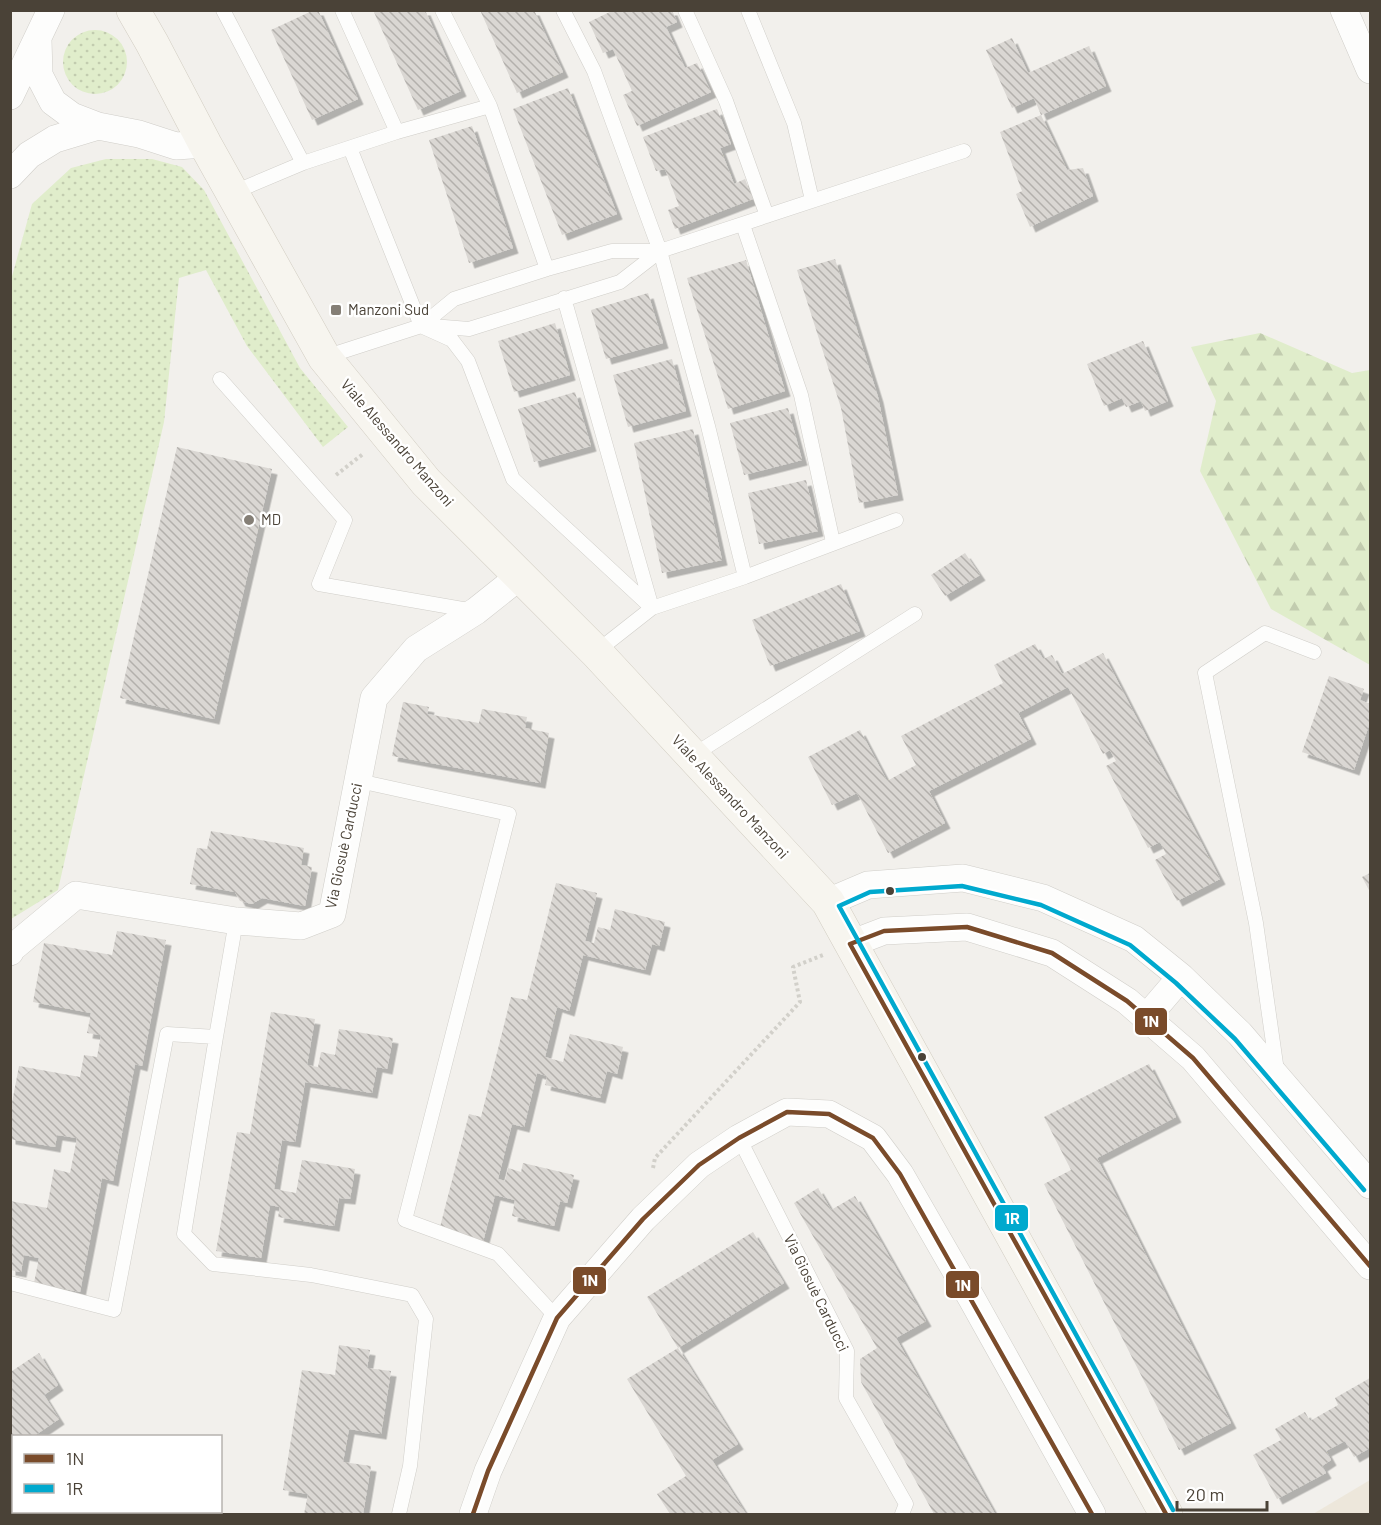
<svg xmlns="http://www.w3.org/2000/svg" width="1381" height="1525" font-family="Barlow,sans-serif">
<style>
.education{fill:#ede7db}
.grass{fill:url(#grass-dots)}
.forest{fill:url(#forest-firs)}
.building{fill:url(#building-back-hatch);filter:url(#shadow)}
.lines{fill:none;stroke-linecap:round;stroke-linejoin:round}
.lane-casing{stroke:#d0cec9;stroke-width:15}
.street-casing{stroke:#d0cec9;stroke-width:28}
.secondary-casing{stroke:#d2cdc2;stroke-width:34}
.path{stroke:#d2d0ca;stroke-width:4;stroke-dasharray:3 3;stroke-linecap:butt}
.lane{stroke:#fdfdfc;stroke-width:14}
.street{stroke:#fdfdfc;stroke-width:27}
.secondary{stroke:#f7f5ef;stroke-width:33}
.bus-1-casing{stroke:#fff;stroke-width:9}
.bus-2-casing{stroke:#fff;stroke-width:9}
.bus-1{stroke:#7a4b2a;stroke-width:4.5}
.bus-2{stroke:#00a9ce;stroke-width:4.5}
.poi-dot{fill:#857f76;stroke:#fff;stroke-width:2}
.bus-dot{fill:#4a4237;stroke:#fff;stroke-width:2}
.labels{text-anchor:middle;stroke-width:5;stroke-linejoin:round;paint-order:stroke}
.poi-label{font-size:15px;fill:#4a4237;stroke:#fff;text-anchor:start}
.street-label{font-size:15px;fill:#4a4237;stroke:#fff}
.line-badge{stroke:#fff;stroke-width:2}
.badge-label{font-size:16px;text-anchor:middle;font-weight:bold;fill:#fff}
</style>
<defs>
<pattern id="grass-dots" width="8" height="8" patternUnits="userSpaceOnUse" patternTransform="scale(1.5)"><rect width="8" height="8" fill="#e0edcb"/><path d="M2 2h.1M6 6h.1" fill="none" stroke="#c2ccaf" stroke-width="1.8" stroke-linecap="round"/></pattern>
<pattern id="forest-firs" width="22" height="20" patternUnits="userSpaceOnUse" patternTransform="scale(1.5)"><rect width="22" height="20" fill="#e0edcb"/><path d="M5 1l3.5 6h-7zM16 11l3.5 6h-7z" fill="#c2ccaf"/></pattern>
<pattern id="building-back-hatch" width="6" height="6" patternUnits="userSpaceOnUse" patternTransform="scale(1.5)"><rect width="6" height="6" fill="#dad7d3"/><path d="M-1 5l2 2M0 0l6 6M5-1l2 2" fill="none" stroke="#b3b0ac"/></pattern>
<filter id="shadow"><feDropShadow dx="5.5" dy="5.5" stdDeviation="0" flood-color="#0004"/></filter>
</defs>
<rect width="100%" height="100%" fill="#f2f0ec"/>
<path class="education" d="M1370 1480V1514H1313Z"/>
<path class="grass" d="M63 62a32 32 0 1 1 64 0a32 32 0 1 1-64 0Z
M106 159H152L182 167 204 190 300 368 348 427 323 447 247 346 206 270 179 278 164 422 58 890 11 919V280L32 204 71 168Z"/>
<path class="forest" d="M1260 333 1352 373 1370 370V665L1271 609 1200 471 1216 401 1191 347Z"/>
<path class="building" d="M314 10H318L358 99 312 120 271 30Z
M373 10H425L461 91 418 110Z
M480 10H534L563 72 517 93Z
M614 10H672L677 22 666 27 685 68 697 63 711 92 637 126 623 95 632 91 613 49 603 53 589 22Z
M1012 38 1028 73 1089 46 1106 86 1041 115 1034 98 1012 108 986 50Z
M568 88 617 214 562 235 513 109Z
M717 109 731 144 720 148 734 184 745 179 753 199 675 229 668 210 679 206 665 169 656 171 643 137Z
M1041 115 1067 170 1083 168 1093 196 1030 227 1016 194 1022 191 1000 132Z
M472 126 513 248 469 263 429 140Z
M835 259 878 397 898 495 859 503 841 408 797 270Z
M746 260 785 391 728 409 687 278Z
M648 293 663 343 606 359 591 310Z
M555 323 570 375 514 392 498 341Z
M1143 341 1168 401 1145 411 1141 401 1126 407 1122 398 1104 406 1087 364Z
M672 359 686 411 628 427 613 375Z
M575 392 591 446 534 462 518 409Z
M788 408 802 460 744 475 730 423Z
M693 429 722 560 662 573 634 443Z
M177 447 272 469 214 719 120 698Z
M806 480 818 531 759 544 748 493Z
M965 553 980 575 945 596 931 575Z
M841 584 860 631 770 666 752 620Z
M1035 644 1043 659 1052 655 1062 674 1103 653 1220 879 1177 901 1155 860 1166 854 1160 842 1148 848 1106 766 1116 761 1110 750 1103 754 1068 687 1018 713 1031 739 929 791 945 823 888 853 857 793 832 805 808 757 860 730 887 781 916 765 901 736 1003 683 994 665Z
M1329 676 1364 689 1360 700 1370 704V722L1354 770 1302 752Z
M403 702 429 707 427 714 479 723 482 709 527 717 525 728 549 733 540 783 392 756Z
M211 831 304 848 301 865 312 867 305 906 262 898 252 904 240 901 235 892 190 884 197 848 207 849Z
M1370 873V892L1362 877Z
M556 883 597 893 585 941 594 943 598 927 610 930 615 909 665 922 659 946 652 944 645 970 583 955 569 1011 557 1007 545 1057 563 1062 570 1034 623 1047 617 1074 607 1071 600 1098 545 1085 547 1076 537 1073 524 1127 512 1124 498 1179 505 1181 508 1168 521 1172 523 1163 574 1175 567 1203 560 1201 554 1226 512 1216 515 1200 495 1195 483 1242 439 1231 469 1114 481 1117 511 997 527 1000Z
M117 931 166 940 142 1066 135 1064 113 1181 102 1178 80 1292 34 1283 39 1258 24 1255 21 1272 10 1270V1201L47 1208 54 1169 70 1173 77 1138 57 1135 55 1147 10 1139V1113L19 1066 80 1077 84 1055 97 1057 101 1035 87 1033 91 1013 33 1002 44 943 112 955Z
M271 1012 315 1019 307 1065 318 1067 321 1052 335 1055 339 1029 393 1038 387 1069 377 1067 372 1093 305 1082 295 1142 282 1140 274 1189 296 1193 302 1160 355 1169 350 1199 339 1198 334 1226 278 1217 280 1207 270 1205 261 1258 216 1251 237 1132 250 1134Z
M1149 1064 1176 1117 1097 1158 1231 1423 1179 1450 1044 1184 1071 1170 1044 1117Z
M818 1188 831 1210 855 1196 926 1321 896 1338 995 1514H934L861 1382 860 1359 877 1348 794 1203Z
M753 1232 784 1283 678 1348 647 1297Z
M339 1345 370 1350 367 1368 391 1371 381 1434 349 1429 343 1462 371 1466 363 1514H304L308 1494 283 1490 302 1370 335 1375Z
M678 1348 738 1444 712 1460 746 1514H670L657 1494 686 1476 627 1379Z
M39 1353 58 1385 44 1395 59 1419 34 1436H14V1450L10 1452V1369L12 1371Z
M1370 1378V1448L1354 1457 1345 1441 1326 1451 1331 1460 1322 1466 1326 1473 1277 1499 1253 1455 1281 1440 1275 1429 1305 1412 1310 1421 1338 1405 1335 1398Z"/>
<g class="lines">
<g class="lane-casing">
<path id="lane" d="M223 10 303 163
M342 10 397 132
M442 10 490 106 547 269
M563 10 594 71 660 251 708 426 745 577
M685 10 726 101 767 216
M748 10 794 123 812 200
M350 148 421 326 452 340 468 361 513 479 652 608 745 577 896 520
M232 193 303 163 397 132 490 106
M743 225 801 395 833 542
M660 251 964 151
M564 298 652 608 596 652
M325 357 421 326 454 299 547 269 612 251H660L620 282 469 329 432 326
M220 379 345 520 319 584 474 611
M692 756 915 614
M359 781 509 814 405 1220 498 1254 557 1318
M216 1037 184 1234 213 1264 311 1275 412 1295 426 1319 410 1466 399 1514
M1277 1071 1256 923 1205 673 1265 633 1314 652
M739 1138 847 1351 846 1398 906 1504 902 1514
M10 1283 114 1310 167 1034 216 1037 236 921"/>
</g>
<g class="street-casing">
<path id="street" d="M1344 10 1370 70
M38 40 39 75 53 102 72 116 98 126
M10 96 51 10
M10 175 29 155 55 139 98 126 139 134 176 146 205 144
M828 902 868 885 963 878 1043 898 1134 939 1181 977 1240 1034 1370 1185
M850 944 884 931 967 927 1052 953 1127 1001 1193 1058 1370 1266
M10 952 11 949 76 895 236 921 301 926 332 914 374 698 416 649 476 611 520 576
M1146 1018 1181 977
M473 1514 488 1471 557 1318 643 1219 699 1165 739 1138 787 1112 829 1114 873 1138 900 1174 972 1299 1092 1514"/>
</g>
<g class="secondary-casing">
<path id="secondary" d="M133 10 152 43 205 144 324 357 426 482 596 652 828 902 1166 1514"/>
</g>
<path class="path" d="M336 475 363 454
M653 1168 655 1158 800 1002 793 967 823 955"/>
<use href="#lane" class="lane"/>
<use href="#street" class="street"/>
<use href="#secondary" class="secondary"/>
<g class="bus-1-casing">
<path id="bus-1" d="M850 944 884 931 967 927 1052 953 1127 1001 1193 1058 1370 1266
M850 944 1166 1514
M473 1514 488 1471 557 1318 643 1219 699 1165 739 1138 787 1112 829 1114 873 1138 900 1174 1092 1514"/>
</g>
<g class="bus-2-casing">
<path id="bus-2" d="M1173 1510 839 906 870 892 962 886 1041 905 1130 945 1176 983 1235 1039 1364 1190"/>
</g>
<use href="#bus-1" class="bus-1"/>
<use href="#bus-2" class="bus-2"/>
</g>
<g class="poi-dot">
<rect x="330" y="304" width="12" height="12" rx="3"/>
<circle cx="249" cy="520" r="6"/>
</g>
<g class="bus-dot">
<circle cx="890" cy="891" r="5"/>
<circle cx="922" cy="1057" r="5"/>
</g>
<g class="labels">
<g class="poi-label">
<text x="348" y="315">Manzoni Sud</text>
<text x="261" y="525">MD</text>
</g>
<g class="street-label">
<text transform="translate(397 443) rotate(49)" y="5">Viale Alessandro Manzoni</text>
<text transform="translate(730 797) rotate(47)" y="5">Viale Alessandro Manzoni</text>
<text transform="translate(344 846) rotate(-78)" y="5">Via Giosuè Carducci</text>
<text transform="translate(816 1293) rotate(64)" y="5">Via Giosuè Carducci</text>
</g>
</g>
<g class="line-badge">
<rect x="1134" y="1007" width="34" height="29" rx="6" fill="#7a4b2a"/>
<rect x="994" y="1204" width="35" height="28" rx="6" fill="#00a9ce"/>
<rect x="572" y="1266" width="35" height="29" rx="6" fill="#7a4b2a"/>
<rect x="945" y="1270" width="35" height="29" rx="6" fill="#7a4b2a"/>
</g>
<g class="badge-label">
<text x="1151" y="1027">1N</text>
<text x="1012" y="1224">1R</text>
<text x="590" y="1286">1N</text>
<text x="963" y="1291">1N</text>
</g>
<rect width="1381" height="1525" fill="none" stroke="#4a4237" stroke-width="24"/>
<rect x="12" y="1435" width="210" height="78" fill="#ffffff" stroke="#b7b3af" stroke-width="1.5"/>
<rect x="24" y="1454" width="30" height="9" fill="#7a4b2a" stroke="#b7b3af" stroke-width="1.5"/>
<text x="66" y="1465" font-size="18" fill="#4a4237">1N</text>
<rect x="24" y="1484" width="30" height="9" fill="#00a9ce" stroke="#b7b3af" stroke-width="1.5"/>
<text x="66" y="1495" font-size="18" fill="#4a4237">1R</text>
<path d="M1177 1501v9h90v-9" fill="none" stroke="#4a4237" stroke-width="3"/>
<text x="1186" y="1501" font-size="18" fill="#4a4237" stroke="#ffffff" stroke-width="4.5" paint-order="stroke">20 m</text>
</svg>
